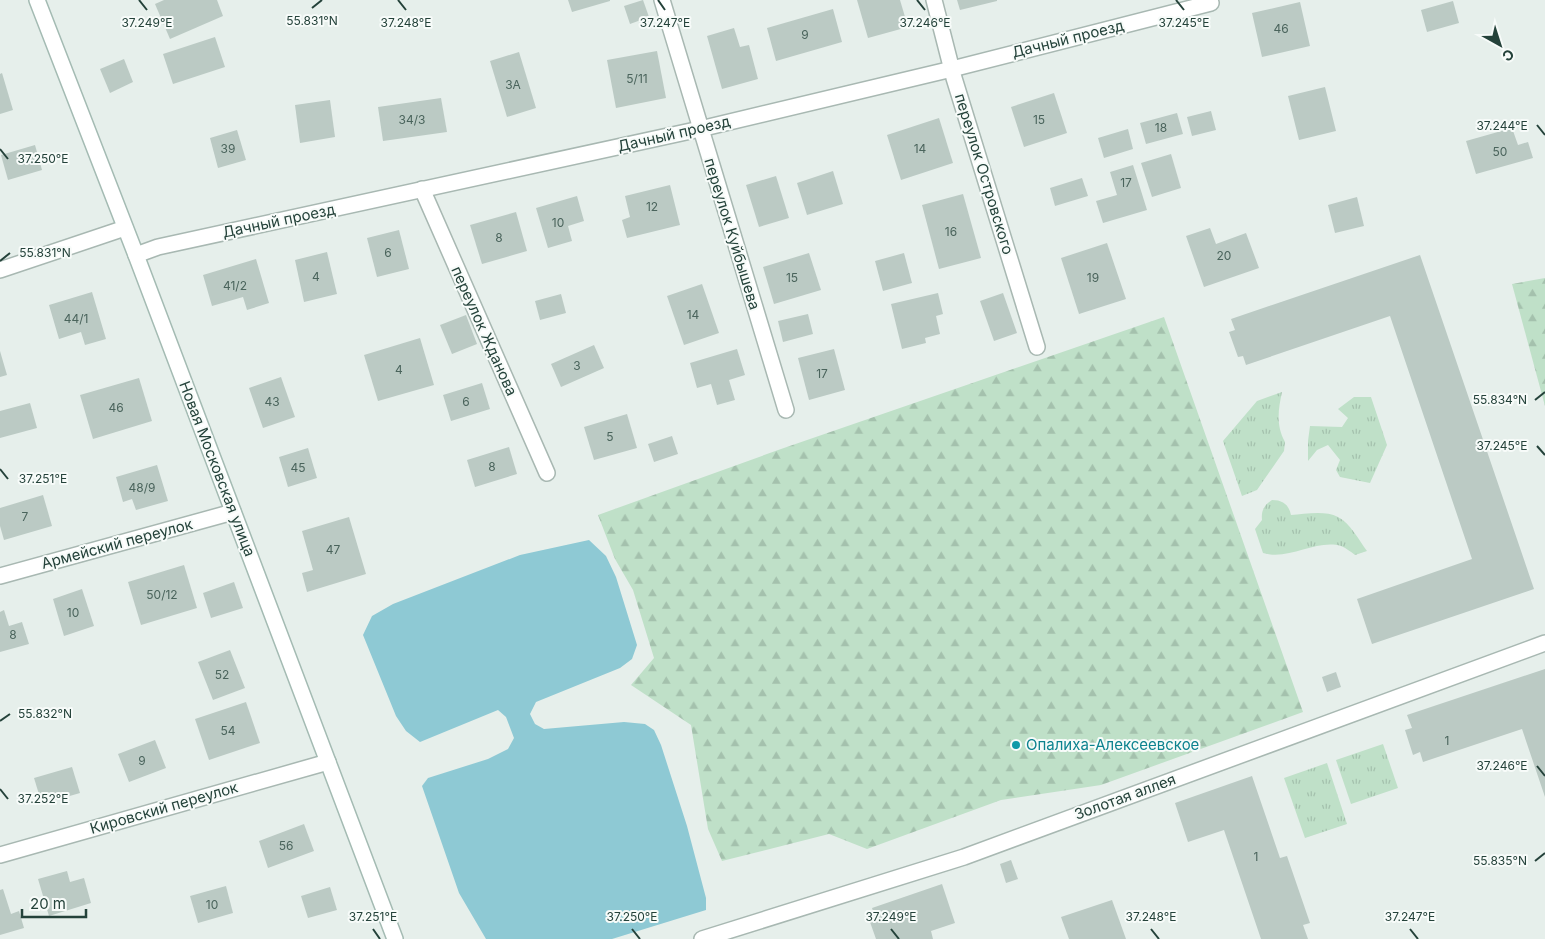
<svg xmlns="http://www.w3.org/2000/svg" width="1545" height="939" viewBox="0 0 1545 939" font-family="Inter,sans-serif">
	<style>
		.forest { fill: url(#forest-firs) }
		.park { fill: url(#park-tufts) }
		.water { fill: #8ec9d4 }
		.building { fill: #bbcac4 }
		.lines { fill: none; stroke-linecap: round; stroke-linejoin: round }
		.street-casing { stroke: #a8b8b2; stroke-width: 18 }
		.secondary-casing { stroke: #a4bbb3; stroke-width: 18 }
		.street { stroke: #fff; stroke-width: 15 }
		.secondary { stroke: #fff; stroke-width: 15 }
		.ticks { fill: none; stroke: #24423a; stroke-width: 2 }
		.culture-dot { fill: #0f9aa8; stroke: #f7fbf9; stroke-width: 2 }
		.labels { text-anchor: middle; stroke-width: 4; stroke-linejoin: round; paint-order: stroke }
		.number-label { font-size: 12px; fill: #4a645c }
		.street-label { font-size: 15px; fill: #24423a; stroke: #f7fbf9 }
		.culture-label { font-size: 15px; fill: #0d838f; stroke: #f7fbf9; text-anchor: start }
		.ticks-label { font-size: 12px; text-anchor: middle; fill: #24423a; stroke: #f7fbf9; stroke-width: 4; stroke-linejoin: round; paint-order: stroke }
	</style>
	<defs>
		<pattern id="forest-firs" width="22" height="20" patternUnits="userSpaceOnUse" patternTransform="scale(1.25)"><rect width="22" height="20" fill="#bfe0c8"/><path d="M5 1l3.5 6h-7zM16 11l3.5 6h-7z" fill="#a4c1ad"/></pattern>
		<pattern id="park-tufts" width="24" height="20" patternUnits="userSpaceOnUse" patternTransform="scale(1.25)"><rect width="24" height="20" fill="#bfe0c8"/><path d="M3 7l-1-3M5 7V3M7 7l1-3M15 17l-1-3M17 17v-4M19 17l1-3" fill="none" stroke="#a4c1ad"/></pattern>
	</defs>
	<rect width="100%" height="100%" fill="#e6efeb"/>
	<!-- forest -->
	<g class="forest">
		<polygon points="1545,278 1545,406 1512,284"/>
		<polygon points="1164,317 1303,712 1101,785 1001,800 867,849 829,834 722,861 708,829 691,725 631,685 654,658 633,590 615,559 598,515 781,449"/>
	</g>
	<!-- park -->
	<g class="park">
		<path d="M1282 392C1278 410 1276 426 1285 442L1284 451 1257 490 1242 496 1223 441 1257 401Z"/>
		<polygon points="1354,397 1371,397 1387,445 1370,483 1340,477 1336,470 1340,460 1328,445 1317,450 1308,461 1308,441 1310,426 1342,427 1348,418 1338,409"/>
		<path d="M1272 500C1283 500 1289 505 1291 515 1305 514 1325 510 1338 517 1350 523 1359 540 1367 551L1355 555C1351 552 1346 548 1341 546 1316 539 1289 561 1263 553L1255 529 1262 520C1261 511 1264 505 1272 500Z"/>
		<polygon points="1383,744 1398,788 1351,804 1336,760"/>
		<polygon points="1327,763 1347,824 1305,838 1284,778"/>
	</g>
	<!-- water -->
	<polygon class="water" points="589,540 606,556 616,577 637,645 632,659 620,668 536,702 530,714 535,724 544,729 624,722 645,724 654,730 661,745 687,826 706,898 706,910 612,939 486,939 459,893 422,786 428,778 488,759 508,749 514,738 506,717 498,710 420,742 406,731 396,716 363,635 372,616 393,604 520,555"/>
	<!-- building -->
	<g class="building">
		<polygon points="164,0 217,0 223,16 170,39 155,4"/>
		<polygon points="568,0 610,0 610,1 572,12"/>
		<polygon points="643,0 649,17 630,24 624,6"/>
		<polygon points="857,0 900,0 908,27 868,38"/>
		<polygon points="957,0 997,0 997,1 960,10"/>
		<polygon points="1453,1 1459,23 1427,32 1421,10"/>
		<polygon points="1300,2 1310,46 1262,57 1252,13"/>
		<polygon points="833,9 842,42 776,61 767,28"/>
		<polygon points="734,28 740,47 749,45 758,79 722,89 707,36"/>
		<polygon points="215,37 225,67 173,84 163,54"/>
		<polygon points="657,51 666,98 616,108 607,60"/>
		<polygon points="519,52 536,108 507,117 490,61"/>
		<polygon points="124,59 133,82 110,93 100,69"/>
		<polygon points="2,73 13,110 0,114 0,74"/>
		<polygon points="1325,87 1336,131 1299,140 1288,96"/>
		<polygon points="1054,93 1067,133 1024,147 1011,107"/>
		<polygon points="441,98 447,132 383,141 378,107"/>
		<polygon points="330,100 335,137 300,143 295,105"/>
		<polygon points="1211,111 1216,130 1192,136 1187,117"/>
		<polygon points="1177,113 1183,134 1146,144 1140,123"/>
		<polygon points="939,118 953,163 901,180 887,135"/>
		<polygon points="1512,128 1518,145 1528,142 1533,158 1476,174 1466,141"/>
		<polygon points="1128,129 1133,149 1104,158 1098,138"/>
		<polygon points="237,130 246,160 218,168 210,138"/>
		<polygon points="35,145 42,170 8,180 1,155"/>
		<polygon points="1171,154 1181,188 1152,197 1141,163"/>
		<polygon points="1133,165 1147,210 1103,223 1096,201 1117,195 1110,172"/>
		<polygon points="833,171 843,204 807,215 797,183"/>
		<polygon points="776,176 789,218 759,227 746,185"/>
		<polygon points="1082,178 1088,196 1055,206 1050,188"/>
		<polygon points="670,185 680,225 627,238 622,220 630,217 625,196"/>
		<polygon points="963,194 981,258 939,269 922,205"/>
		<polygon points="577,196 584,221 568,226 572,241 548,248 536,208"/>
		<polygon points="1357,197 1364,226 1335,233 1328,205"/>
		<polygon points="516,212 527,251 482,264 470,225"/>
		<polygon points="1210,228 1216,244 1246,233 1259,268 1204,287 1186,236"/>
		<polygon points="399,230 409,269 377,277 367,238"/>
		<polygon points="1107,243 1126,299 1079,314 1061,258"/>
		<polygon points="327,252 337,294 304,302 295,260"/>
		<polygon points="809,253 821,290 774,304 763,267"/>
		<polygon points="904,253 912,283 883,291 875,261"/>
		<polygon points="1420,255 1534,589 1372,644 1357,599 1472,559 1390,316 1246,365 1243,356 1238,357 1229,332 1235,330 1231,319"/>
		<polygon points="256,259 269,303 247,310 243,297 212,306 203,275"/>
		<polygon points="702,284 719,333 684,345 667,296"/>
		<polygon points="92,292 106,339 85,345 81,332 59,339 49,305"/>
		<polygon points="938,293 943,314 936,316 940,334 925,338 926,343 902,349 891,304"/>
		<polygon points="1003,293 1017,333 994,341 980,301"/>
		<polygon points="561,294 566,313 540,320 535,301"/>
		<polygon points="808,314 813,334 783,342 778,321"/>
		<polygon points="466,315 477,344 452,354 440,325"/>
		<polygon points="420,338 434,385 378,401 364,355"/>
		<polygon points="594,345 604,368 561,387 551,364"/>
		<polygon points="737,349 745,375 729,380 735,400 717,405 711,384 697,388 690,363"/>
		<polygon points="834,349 845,390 809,400 798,358"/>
		<polygon points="0,351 7,375 0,377"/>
		<polygon points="281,377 295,417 263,428 249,388"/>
		<polygon points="139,378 152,421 93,439 80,395"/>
		<polygon points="482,383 490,409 451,421 443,395"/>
		<polygon points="30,403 37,428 0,438 0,411"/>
		<polygon points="627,414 637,448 594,460 584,427"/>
		<polygon points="672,436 678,454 654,462 648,444"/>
		<polygon points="509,447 517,474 475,487 467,460"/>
		<polygon points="308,448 317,478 288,487 279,457"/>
		<polygon points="157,465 168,501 136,510 132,499 123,502 116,477"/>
		<polygon points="43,495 52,526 4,540 0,526 0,508"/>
		<polygon points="349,517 366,574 307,592 302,573 313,570 302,531"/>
		<polygon points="184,565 197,608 141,625 128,582"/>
		<polygon points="234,582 243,608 211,618 203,593"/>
		<polygon points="82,589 94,626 64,636 53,599"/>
		<polygon points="4,610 9,626 22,622 29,644 0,652 0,612"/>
		<polygon points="230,650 245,688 213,700 198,662"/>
		<polygon points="1545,669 1545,797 1522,729 1423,762 1420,752 1413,755 1405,730 1412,728 1407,715"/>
		<polygon points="1336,672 1341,687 1327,692 1322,677"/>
		<polygon points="246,702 260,743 209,760 195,719"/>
		<polygon points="155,740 166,768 129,782 118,754"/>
		<polygon points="72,767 80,793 42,804 34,778"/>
		<polygon points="1252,776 1280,858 1287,856 1310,923 1303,925 1308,939 1261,939 1224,830 1188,842 1175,803"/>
		<polygon points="304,824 314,851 268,868 259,841"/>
		<polygon points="1011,860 1018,879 1006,883 1000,864"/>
		<polygon points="67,871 70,882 84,878 91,903 49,916 38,879"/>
		<polygon points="942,884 955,923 931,931 933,939 876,939 870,922 876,920 872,908"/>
		<polygon points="226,886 233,913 198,923 190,896"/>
		<polygon points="330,887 337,910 308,918 301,896"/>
		<polygon points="3,889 11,914 19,911 24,928 0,935 0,890"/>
		<polygon points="1112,900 1126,939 1069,939 1061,917"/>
	</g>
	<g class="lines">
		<defs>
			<g id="street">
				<polyline points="662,0 786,410"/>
				<polyline points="934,0 954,78 1037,347"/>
				<polyline points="422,189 547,473"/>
				<polyline points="136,255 158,247 700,129 952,69 1211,3 1210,0"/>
				<polyline points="0,270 125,228"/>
				<polyline points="0,576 233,512"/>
				<polyline points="0,855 328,762"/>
				<polyline points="702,939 964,857 1545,643"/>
			</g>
			<polyline id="secondary" points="37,0 136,255 395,939"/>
		</defs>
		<!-- street casing -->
		<use href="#street" class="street-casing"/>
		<!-- secondary casing -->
		<use href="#secondary" class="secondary-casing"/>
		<!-- street -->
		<use href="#street" class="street"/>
		<!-- secondary -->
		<use href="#secondary" class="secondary"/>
	</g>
	<!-- ticks -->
	<path class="ticks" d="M139 0 147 10M398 0 406 10M658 0 665 10M917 0 925 10M1176 0 1184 10M312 8 322 0M1537 125 1545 135M0 149 8 159M0 261 10 253M1535 400 1545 392M1537 446 1545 455M0 469 8 479M0 721 10 714M1537 766 1545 776M0 789 8 799M1535 861 1545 853M373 929 380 939M632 929 640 939M891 929 899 939M1151 929 1159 939M1410 929 1418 939"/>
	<!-- markers -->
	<circle class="culture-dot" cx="1016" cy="745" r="5"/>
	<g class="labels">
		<!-- number labels -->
		<g class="number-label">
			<text x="1281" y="33">46</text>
			<text x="805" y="39">9</text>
			<text x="637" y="83">5/11</text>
			<text x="513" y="89">3А</text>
			<text x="412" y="124">34/3</text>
			<text x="1039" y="124">15</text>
			<text x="1161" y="132">18</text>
			<text x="228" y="153">39</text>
			<text x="920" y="153">14</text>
			<text x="1500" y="156">50</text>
			<text x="1126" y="187">17</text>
			<text x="652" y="211">12</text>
			<text x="558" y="227">10</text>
			<text x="951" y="236">16</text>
			<text x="499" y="242">8</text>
			<text x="388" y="257">6</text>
			<text x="1224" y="260">20</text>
			<text x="316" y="281">4</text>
			<text x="792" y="282">15</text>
			<text x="1093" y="282">19</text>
			<text x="235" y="290">41/2</text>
			<text x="693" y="319">14</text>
			<text x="76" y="323">44/1</text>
			<text x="577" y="370">3</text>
			<text x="399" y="374">4</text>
			<text x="822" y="378">17</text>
			<text x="272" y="406">43</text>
			<text x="466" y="406">6</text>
			<text x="116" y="412">46</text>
			<text x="610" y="441">5</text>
			<text x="492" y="471">8</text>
			<text x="298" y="472">45</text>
			<text x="142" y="492">48/9</text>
			<text x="25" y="521">7</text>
			<text x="333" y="554">47</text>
			<text x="162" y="599">50/12</text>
			<text x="73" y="617">10</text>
			<text x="13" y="639">8</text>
			<text x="222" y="679">52</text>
			<text x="228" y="735">54</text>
			<text x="1447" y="745">1</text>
			<text x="142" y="765">9</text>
			<text x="286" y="850">56</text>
			<text x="1256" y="861">1</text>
			<text x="212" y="909">10</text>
		</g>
		<!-- street labels -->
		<g class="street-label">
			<text transform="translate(1068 39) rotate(-14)" y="5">Дачный проезд</text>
			<text transform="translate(674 134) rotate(-13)" y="5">Дачный проезд</text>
			<text transform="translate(984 174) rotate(73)" y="5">переулок Островского</text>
			<text transform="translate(279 221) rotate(-12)" y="5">Дачный проезд</text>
			<text transform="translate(732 234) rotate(73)" y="5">переулок Куйбышева</text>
			<text transform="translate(484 331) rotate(66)" y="5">переулок Жданова</text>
			<text transform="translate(217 469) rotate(69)" y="5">Новая Московская улица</text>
			<text transform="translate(117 544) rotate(-15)" y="5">Армейский переулок</text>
			<text transform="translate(1125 797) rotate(-20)" y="5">Золотая аллея</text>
			<text transform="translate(164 808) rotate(-16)" y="5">Кировский переулок</text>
		</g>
		<!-- culture labels -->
		<g class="culture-label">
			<text x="1026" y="750">Опалиха-Алексеевское</text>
		</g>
	</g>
	<g class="ticks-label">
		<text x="312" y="25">55.831°N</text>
		<text x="147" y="27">37.249°E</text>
		<text x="925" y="27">37.246°E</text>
		<text x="406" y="27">37.248°E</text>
		<text x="665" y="27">37.247°E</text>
		<text x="1184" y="27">37.245°E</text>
		<text x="1502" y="130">37.244°E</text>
		<text x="43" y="163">37.250°E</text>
		<text x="45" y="257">55.831°N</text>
		<text x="1500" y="404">55.834°N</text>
		<text x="1502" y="450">37.245°E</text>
		<text x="43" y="483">37.251°E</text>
		<text x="45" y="718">55.832°N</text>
		<text x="1502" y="770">37.246°E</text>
		<text x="43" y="803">37.252°E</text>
		<text x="1500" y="865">55.835°N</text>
		<text x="373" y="921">37.251°E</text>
		<text x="632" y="921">37.250°E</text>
		<text x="891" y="921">37.249°E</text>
		<text x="1151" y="921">37.248°E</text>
		<text x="1410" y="921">37.247°E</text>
	</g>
	<!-- north arrow -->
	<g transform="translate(1500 45) rotate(141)" stroke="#f7fbf9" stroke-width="4" paint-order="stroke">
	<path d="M0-4L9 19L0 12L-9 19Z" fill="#24423a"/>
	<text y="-8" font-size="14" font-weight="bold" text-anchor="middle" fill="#24423a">С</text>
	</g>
	<!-- scale -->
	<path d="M22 909v8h64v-8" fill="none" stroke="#24423a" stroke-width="2.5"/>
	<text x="30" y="909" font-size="15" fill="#24423a" stroke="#f7fbf9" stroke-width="4" paint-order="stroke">20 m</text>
</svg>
